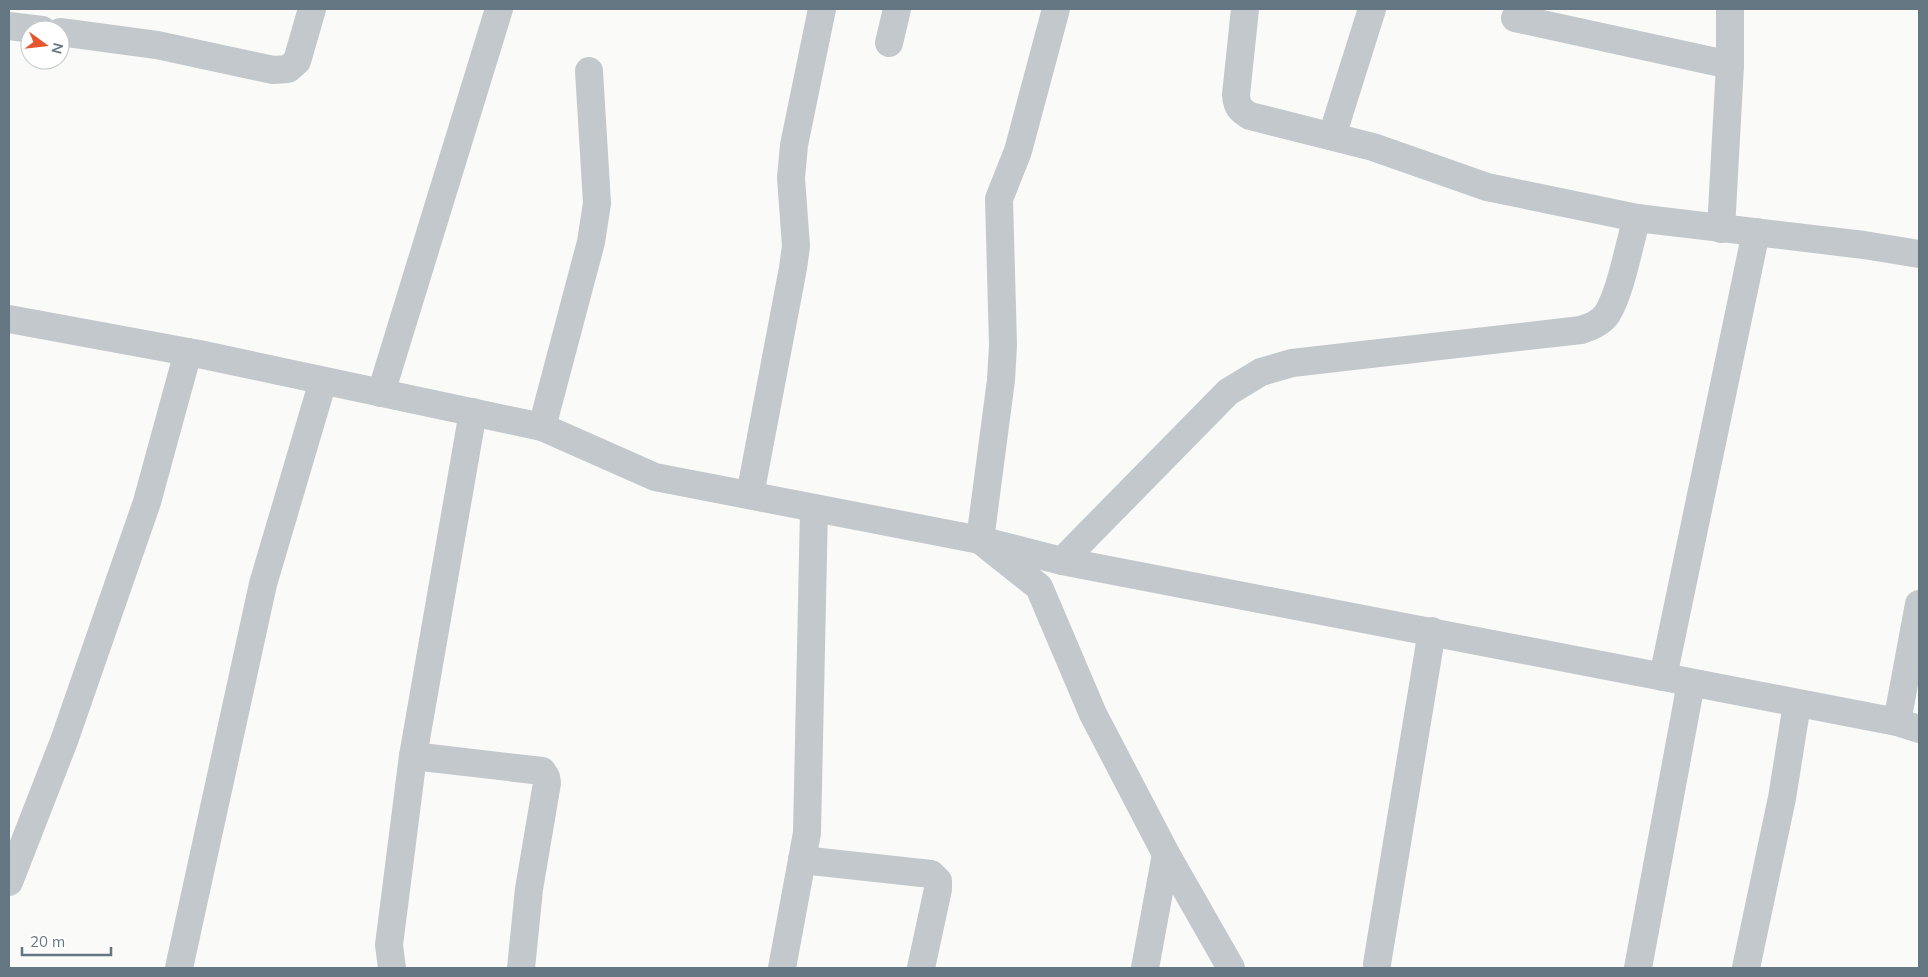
<svg xmlns="http://www.w3.org/2000/svg" width="1928" height="977" viewBox="0 0 1928 977" font-family="Mulish,sans-serif">
	<style>
		.lines { fill: none; stroke-linecap: round; stroke-linejoin: round }
		.minor { stroke: #c3c8cc; stroke-width: 28 }
	</style>
	<rect width="100%" height="100%" fill="#fafaf8"/>
	<g class="lines">
		<!-- minor -->
		<g class="minor">
			<polyline points="1056,9 1018,151 999,199 1003,345 1001,380 980,540 1039,587 1093,714 1166,854 1231,968"/>
			<path d="M1245 9 1236 95C1237 107 1240 110 1250 116L1373 147 1487 187 1637 218"/>
			<polyline points="1515,18 1730,65"/>
			<polyline points="9,26 42,30"/>
			<polyline points="60,32 157,45 273,70 288,69 297,61 312,9"/>
			<polyline points="889,43 897,9"/>
			<polyline points="1332,136 1372,9"/>
			<polyline points="1721,229 1730,65 1730,9"/>
			<polyline points="9,319 199,354 542,427 655,477 980,540 1062,561 1897,722 1919,729"/>
			<polyline points="381,393 499,9"/>
			<polyline points="473,412 413,756 542,771 546,777 547,783 529,889 521,968"/>
			<polyline points="542,427 591,242 597,203 589,71"/>
			<polyline points="750,495 793,268 796,246 791,178 794,145 822,9"/>
			<path d="M1062 561 1228 392 1261 372 1292 363 1581 330C1591 327 1601 323 1607 314 1621 292 1629 244 1637 218L1864 245 1919 254"/>
			<polyline points="1663,677 1756,232"/>
			<polyline points="1897,722 1919,604"/>
			<polyline points="802,860 931,874 938,881 938,889 921,968"/>
			<polyline points="9,882 64,741 147,502 188,352"/>
			<polyline points="1377,964 1432,631"/>
			<polyline points="179,968 263,584 323,381"/>
			<polyline points="392,968 389,945 413,756"/>
			<polyline points="782,968 807,833 814,509"/>
			<polyline points="1145,968 1166,854"/>
			<polyline points="1638,968 1691,683"/>
			<polyline points="1746,968 1782,798 1797,704"/>
		</g>
	</g>
	<!-- border -->
	<rect width="1928" height="977" fill="none" stroke="#657683" stroke-width="20"/>
	<!-- north arrow -->
	<g transform="translate(45 45) rotate(105)"><circle r="24" fill="#ffffff" stroke="#c1c8cd"/>
	<path d="M0-4L9 19L0 12L-9 19Z" fill="#e4572e"/>
	<text y="-8" font-size="14" font-weight="bold" text-anchor="middle" fill="#657683">N</text>
	</g>
	<!-- scale -->
	<path d="M22 947v8h89v-8" fill="none" stroke="#657683" stroke-width="2.5"/>
	<text x="30" y="947" font-size="15" fill="#657683" stroke="#ffffff" stroke-width="4" paint-order="stroke">20 m</text>
</svg>
